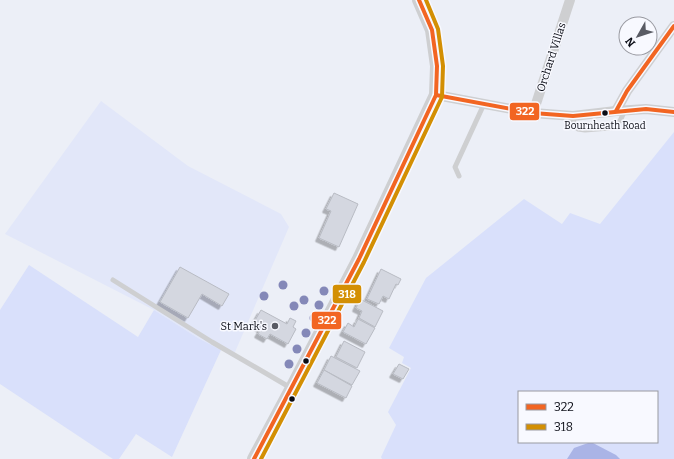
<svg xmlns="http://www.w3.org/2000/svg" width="674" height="459" viewBox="0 0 674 459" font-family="Bitter,serif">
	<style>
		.built { fill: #e2e7f9 }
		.green { fill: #d9e0fb; fill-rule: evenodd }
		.water { fill: #aab4e6 }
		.building { fill: #d4d7e0; stroke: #b8bbc3; filter: url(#shadow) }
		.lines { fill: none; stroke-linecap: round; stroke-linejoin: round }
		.lane { stroke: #cecfd1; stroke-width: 5 }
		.street { stroke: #cecfd1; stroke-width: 10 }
		.secondary { stroke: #cecfd1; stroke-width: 14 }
		.bus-1-casing { stroke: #f8f9ff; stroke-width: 7 }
		.bus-2-casing { stroke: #f8f9ff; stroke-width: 7 }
		.bus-1 { stroke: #f26522; stroke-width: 4 }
		.bus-2 { stroke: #d38f03; stroke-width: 4 }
		.tree { fill: #8488b8 }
		.bus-dot { fill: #0a0c15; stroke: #f8f9ff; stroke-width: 1.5 }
		.poi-dot { fill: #595b64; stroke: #f8f9ff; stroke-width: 1.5 }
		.labels { text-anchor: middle; stroke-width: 3; stroke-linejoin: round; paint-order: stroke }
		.bus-label { font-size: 10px; fill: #0a0c15; stroke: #f8f9ff }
		.street-label { font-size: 11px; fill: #0a0c15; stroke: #f8f9ff }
		.poi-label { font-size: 11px; fill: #0a0c15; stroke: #f8f9ff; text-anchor: end }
		.line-badge { stroke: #f8f9ff; stroke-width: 1.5 }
		.badge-label { font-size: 11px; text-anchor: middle; font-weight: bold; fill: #fff }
	</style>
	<defs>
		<filter id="shadow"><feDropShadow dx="-3.5" dy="3.5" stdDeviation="0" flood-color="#0004"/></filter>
	</defs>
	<rect width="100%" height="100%" fill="#eceff7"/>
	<!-- built -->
	<polygon class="built" points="101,101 188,166 281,214 289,227 235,352 221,350 198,338 154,310 5,234"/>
	<!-- green -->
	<g class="green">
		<path d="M674 132V459H382L381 457 396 425 388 412 411 368 402 363 404 357 389 348 426 278 524 199 562 224 570 213 600 224ZM519 392H657V442H519Z"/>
		<polygon points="29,265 138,337 154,310 198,338 221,350 172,457 136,434 119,459 113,459 0,384 0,310"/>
	</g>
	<!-- water -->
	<polygon class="water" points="591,442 616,455 620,459 567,459 574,448"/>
	<!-- building -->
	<g class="building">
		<polygon points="334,193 358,204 339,247 319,238 331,211 326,209"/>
		<polygon points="180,267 229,294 222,306 202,294 188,318 160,302"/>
		<polygon points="381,269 401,279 398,285 396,284 389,299 383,296 379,304 367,299"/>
		<polygon points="360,299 383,311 375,327 359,318 362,311 356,308"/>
		<polygon points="261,310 287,324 290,318 296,321 293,327 296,329 288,344 270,334 267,339 258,334 261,329 253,324"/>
		<polygon points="358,319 375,328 366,344 343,332 348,323 354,327"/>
		<polygon points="344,341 365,352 357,368 336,357"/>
		<polygon points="331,356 360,371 352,385 324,370"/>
		<polygon points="399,364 409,369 403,379 393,374"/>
		<polygon points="324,370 352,386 346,398 317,383"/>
	</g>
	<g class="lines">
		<!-- lane -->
		<g class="lane">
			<polyline points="573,116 574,125 578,129 585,130 609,128 620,121 625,110"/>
			<polyline points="459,176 455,167 484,104"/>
			<polyline points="113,280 212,342 291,388"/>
		</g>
		<!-- street -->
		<g class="street">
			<polyline points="436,95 533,113 573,116 616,111 646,109 674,112"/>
			<polyline points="616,111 627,91 674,26"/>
			<polyline points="533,113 570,0"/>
		</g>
		<!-- secondary -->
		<polyline class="secondary" points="254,459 292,388 359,259 436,95 437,66 432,30 419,0"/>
		<defs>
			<g id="bus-1">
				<polyline points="436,95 533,113 573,116 646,109 674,112"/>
				<polyline points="616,111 627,91 674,26"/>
				<polyline points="254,459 359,259 436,95 437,66 432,30 419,0"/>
			</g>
			<polyline id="bus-2" points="261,459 364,262 442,97 443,66 438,29 426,0"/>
		</defs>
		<!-- bus-1 casing -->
		<use href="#bus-1" class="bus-1-casing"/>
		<!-- bus-2 casing -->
		<use href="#bus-2" class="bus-2-casing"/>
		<!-- bus-1 -->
		<use href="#bus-1" class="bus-1"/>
		<!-- bus-2 -->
		<use href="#bus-2" class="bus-2"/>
	</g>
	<!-- trees -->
	<g class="tree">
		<circle cx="283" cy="285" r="4.5"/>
		<circle cx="324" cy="291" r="4.5"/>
		<circle cx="264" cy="296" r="4.5"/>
		<circle cx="304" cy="300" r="4.5"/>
		<circle cx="319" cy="305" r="4.5"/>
		<circle cx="294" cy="306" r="4.5"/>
		<circle cx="314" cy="318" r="4.5"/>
		<circle cx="306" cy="333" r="4.5"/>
		<circle cx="297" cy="349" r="4.5"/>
		<circle cx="289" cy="364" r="4.5"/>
	</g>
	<!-- markers -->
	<g class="bus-dot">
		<circle cx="605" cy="113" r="3.5"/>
		<circle cx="306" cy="361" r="3.5"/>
		<circle cx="292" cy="399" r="3.5"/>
	</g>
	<circle class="poi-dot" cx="275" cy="326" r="4"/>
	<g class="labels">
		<!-- bus labels -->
		<g class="bus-label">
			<text x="605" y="129">Bournheath Road</text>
		</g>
		<!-- street labels -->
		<g class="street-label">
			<text transform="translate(551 57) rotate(-72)" y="4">Orchard Villas</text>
		</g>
		<!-- poi labels -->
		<g class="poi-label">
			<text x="267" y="330">St Mark's</text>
		</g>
	</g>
	<g class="line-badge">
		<rect x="509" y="102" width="31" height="19" rx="4" fill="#f26522"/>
		<rect x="332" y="284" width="30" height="20" rx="4" fill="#d38f03"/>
		<rect x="311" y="311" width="31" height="19" rx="4" fill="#f26522"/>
	</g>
	<g class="badge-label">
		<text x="525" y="115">322</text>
		<text x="347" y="298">318</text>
		<text x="327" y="324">322</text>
	</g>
	<!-- legend -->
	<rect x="518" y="391" width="140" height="52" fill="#f8f9ff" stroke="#999aa1"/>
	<rect x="526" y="404" width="20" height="6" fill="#f26522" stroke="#999aa1"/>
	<text x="554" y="411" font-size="12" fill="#0a0c15">322</text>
	<rect x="526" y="424" width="20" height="6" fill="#d38f03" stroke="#999aa1"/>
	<text x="554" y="431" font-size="12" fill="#0a0c15">318</text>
	<!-- north arrow -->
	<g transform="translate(638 36) rotate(231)"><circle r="19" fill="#f8f9ff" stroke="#999aa1"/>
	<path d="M0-3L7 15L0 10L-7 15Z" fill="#595b64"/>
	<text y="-6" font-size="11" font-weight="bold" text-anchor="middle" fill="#0a0c15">N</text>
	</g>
</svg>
